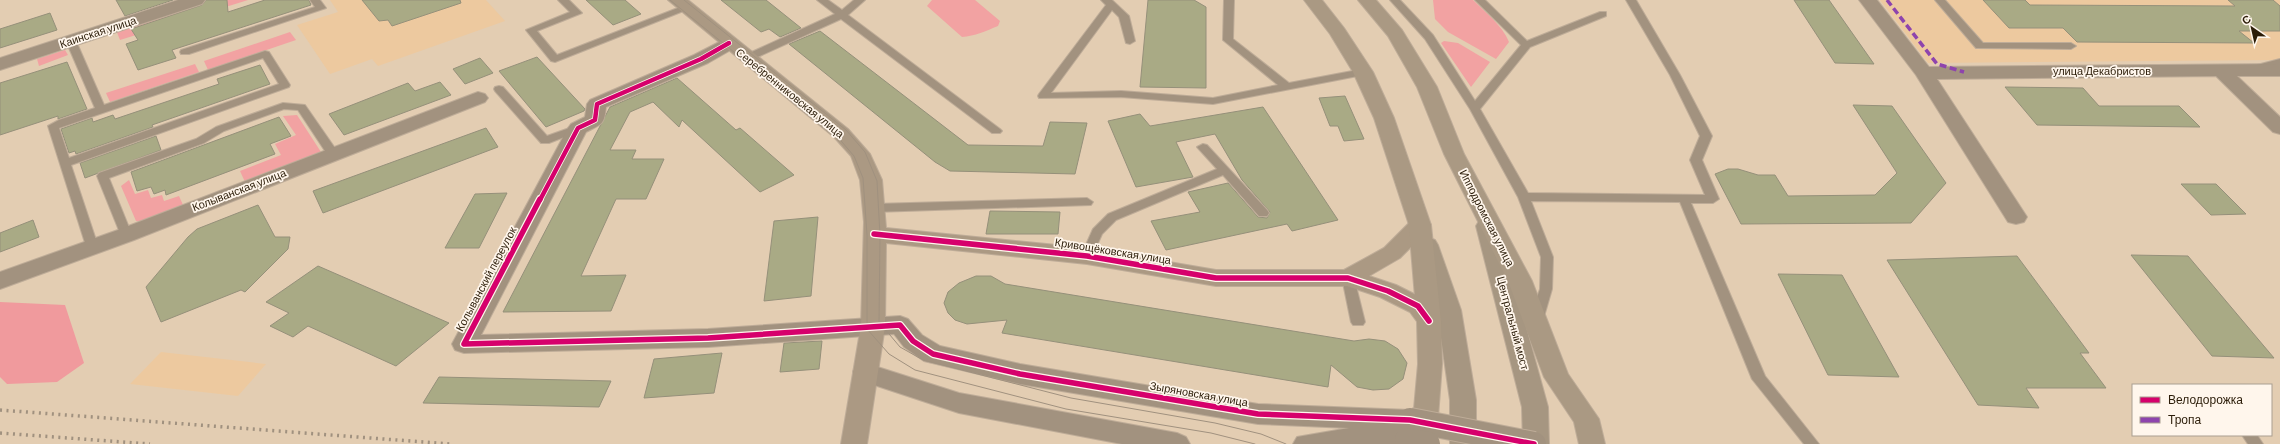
<svg xmlns="http://www.w3.org/2000/svg" width="2280" height="444" viewBox="0 0 2280 444" font-family="Barlow,sans-serif">
	<style>
		.built { fill: #edc99f }
		.green { fill: #f2a2a2 }
		.forest { fill: #f09a9d }
		.building { fill: #a9aa85; stroke: #95907a }
		.lines { fill: none; stroke-linecap: round; stroke-linejoin: round }
		.lane-casing { stroke: #beac98; stroke-width: 2 }
		.street-casing { stroke: #beac98; stroke-width: 2 }
		.secondary-casing { stroke: #beac98; stroke-width: 2 }
		.primary-casing { stroke: #beac98; stroke-width: 2 }
		.highway-casing { stroke: #beac98; stroke-width: 2 }
		.lane { fill: #a2927f; fill-rule: evenodd }
		.street { fill: #a2927f; fill-rule: evenodd }
		.secondary { fill: #ab9983; fill-rule: evenodd }
		.primary { fill: #a69681; fill-rule: evenodd }
		.highway { fill: #aa9983; fill-rule: evenodd }
		.tram { stroke: #a0917f; stroke-width: 1 }
		.rail { stroke: #a0917f; stroke-width: 3.5; stroke-dasharray: 2 4.5; stroke-linecap: butt }
		.street-bridge-casing { stroke: #beac98; stroke-width: 26; stroke-linecap: butt }
		.street-bridge { stroke: #a2927f; stroke-width: 24 }
		.quiet { stroke: #8e44ad; stroke-width: 3.5; stroke-dasharray: 7 3.5; stroke-linecap: butt }
		.cycleway-far1-casing { stroke: #fff6ec; stroke-width: 6 }
		.cycleway-casing { stroke: #fff6ec; stroke-width: 8 }
		.cycleway-far1 { stroke: #d6006c; stroke-width: 4.5 }
		.cycleway { stroke: #d6006c; stroke-width: 5.5 }
		.labels { text-anchor: middle; stroke-width: 3.5; stroke-linejoin: round; paint-order: stroke }
		.street-label { font-size: 11px; fill: #2b1c08; stroke: #fff6ec }
	</style>
	<rect width="100%" height="100%" fill="#e3cdb2"/>
	<!-- built -->
	<g class="built">
		<polygon points="330,0 486,0 505,21 378,66 372,59 330,74 297,25 338,12"/>
		<polygon points="1880,0 2280,0 2280,60 1928,63"/>
		<polygon points="161,352 266,364 238,396 130,384"/>
	</g>
	<!-- green -->
	<g class="green">
		<polygon points="213,0 248,0 120,40 116,30"/>
		<path d="M932 0H975L1000 21 998 26C986 31 975 36 962 37L927 6Z"/>
		<path d="M1433 0H1473C1486 13 1502 25 1509 42L1496 59 1448 32 1435 19Z"/>
		<polygon points="290,32 296,40 208,70 204,61"/>
		<polygon points="1444,41 1458,43 1490,62 1471,87 1441,43"/>
		<polygon points="65,50 68,55 39,66 37,59"/>
		<polygon points="195,64 199,72 110,102 106,93"/>
		<polygon points="297,115 321,152 245,182 240,171 281,155 275,144 296,135 283,116"/>
		<polygon points="129,180 135,194 148,190 151,198 162,195 164,201 179,196 184,207 144,222 136,221 121,186"/>
	</g>
	<!-- forest -->
	<polygon class="forest" points="0,302 65,305 84,363 57,382 7,384 0,377"/>
	<!-- building -->
	<g class="building">
		<polygon points="116,0 173,0 125,16"/>
		<polygon points="206,0 227,0 228,12 265,0 309,0 311,5 172,50 176,58 138,70 126,44 138,40 131,29 202,5"/>
		<polygon points="362,0 460,0 461,3 392,26 388,20 379,21"/>
		<polygon points="586,0 625,0 641,14 613,25"/>
		<polygon points="721,0 766,0 801,28 780,37 769,29 761,32"/>
		<polygon points="1148,0 1194,0 1206,7 1206,88 1140,87"/>
		<polygon points="1794,0 1829,0 1874,64 1835,63"/>
		<polygon points="1983,0 2025,0 2030,5 2235,6 2228,0 2273,0 2280,6 2280,31 2239,31 2254,43 2077,42 2063,28 2009,28"/>
		<polygon points="50,13 57,30 0,48 0,29"/>
		<polygon points="820,31 968,145 1043,146 1050,122 1087,123 1075,174 950,171 935,162 789,44"/>
		<polygon points="537,57 585,109 584,111 546,127 499,71"/>
		<polygon points="480,58 493,73 465,84 453,69"/>
		<polygon points="67,62 87,109 58,119 58,116 0,135 0,83"/>
		<polygon points="260,65 270,84 152,125 153,127 76,154 75,151 69,153 61,129 92,118 93,122 113,115 115,119 219,84 217,79"/>
		<polygon points="677,78 736,130 740,128 794,175 760,192 682,120 679,127 653,102 630,112 610,150 636,150 632,159 664,159 646,199 616,199 581,276 626,275 611,311 503,312 610,107"/>
		<polygon points="440,82 451,95 344,135 329,114 408,83 415,91"/>
		<polygon points="2005,87 2083,88 2099,106 2179,106 2200,127 2037,125"/>
		<polygon points="1345,96 1364,139 1344,141 1338,126 1330,126 1319,98"/>
		<polygon points="1853,105 1892,106 1946,183 1911,223 1741,224 1715,174 1728,169 1738,169 1758,175 1775,175 1788,196 1875,195 1897,173"/>
		<polygon points="1263,107 1338,220 1292,231 1287,224 1166,250 1151,221 1200,212 1188,192 1228,183 1258,217 1267,218 1270,212 1242,180 1215,134 1176,142 1193,177 1136,187 1108,121 1140,114 1150,126"/>
		<polygon points="279,117 291,136 270,144 275,154 166,195 165,190 154,194 151,187 137,191 131,172"/>
		<polygon points="486,128 498,147 323,213 313,191"/>
		<polygon points="156,136 161,150 85,178 80,163"/>
		<polygon points="2181,184 2216,184 2246,214 2211,215"/>
		<polygon points="507,193 479,248 445,248 475,194"/>
		<polygon points="258,205 275,237 290,237 288,249 245,292 241,290 161,322 146,287 188,237 197,229"/>
		<polygon points="990,211 1060,212 1058,234 986,234"/>
		<polygon points="818,217 811,296 764,301 774,221"/>
		<polygon points="33,220 39,237 0,252 0,233"/>
		<polygon points="2131,255 2188,256 2274,358 2212,356"/>
		<polygon points="2017,256 2089,353 2080,353 2106,388 2026,388 2039,408 1978,405 1887,260"/>
		<polygon points="318,266 449,323 396,366 308,326 293,337 270,326 289,313 266,302"/>
		<polygon points="1778,274 1842,275 1899,377 1828,375"/>
		<polygon points="976,276 991,276 1005,284 1354,341 1369,339 1385,341 1398,349 1407,363 1403,379 1389,389 1373,390 1357,387 1331,365 1328,387 1002,333 1007,320 967,324 955,320 948,313 944,303 948,292 959,283"/>
		<polygon points="822,341 819,369 780,372 784,343"/>
		<polygon points="722,353 714,393 644,398 654,359"/>
		<polygon points="439,377 611,381 599,407 423,403"/>
	</g>
	<g class="lines">
		<defs>
			<g id="lane">
				<polygon points="310,0 320,0 326,8 189,54 181,54 180,52 181,50 315,7"/>
				<polygon points="558,0 569,0 582,13 537,31 557,55 683,6 689,6 691,8 555,62 551,61 526,30 570,12"/>
				<polygon points="817,0 828,0 842,10 854,0 865,0 848,15 1000,129 1002,131 1000,133 992,133 841,19 751,60 743,60 743,56 835,14"/>
				<polygon points="1101,0 1112,0 1129,16 1135,41 1130,44 1126,43 1119,17 1112,10 1051,93 1121,91 1213,98 1278,85 1223,40 1224,0 1234,0 1233,39 1289,83 1363,69 1368,72 1363,75 1213,104 1121,97 1039,98 1038,96 1039,94 1106,5"/>
				<polygon points="1390,0 1400,0 1433,35 1475,101 1521,45 1475,0 1485,0 1527,41 1600,12 1606,12 1606,16 1530,47 1480,109 1528,193 1705,195 1690,160 1700,136 1670,75 1626,0 1636,0 1680,75 1712,136 1702,160 1719,199 1713,203 1691,203 1765,376 1819,444 1804,444 1752,379 1680,202 1531,201 1553,257 1552,289 1543,320 1541,323 1531,323 1529,320 1540,289 1541,257 1518,197 1470,109 1425,39"/>
				<polygon points="1935,0 1945,0 1983,43 2071,43 2076,46 2071,49 1976,48"/>
				<path d="M71 38 76 41 104 105 265 51 269 52 290 85 289 87 71 165 98 246 92 250 86 246 48 126 59 120 95 108 66 41ZM263 58 279 84 69 158 59 128Z"/>
				<polygon points="2280,59 2280,65 2257,71 2252,68 2253,66"/>
				<polygon points="499,86 503,87 547,136 578,125 583,128 582,130 549,143 541,143 495,91 494,89 495,87"/>
				<polygon points="283,103 305,105 339,154 337,157 329,157 298,110 284,109 224,131 204,143 109,178 132,235 126,239 122,238 97,176 99,173 196,139 216,127"/>
				<polygon points="1203,144 1207,145 1267,210 1269,213 1267,216 1259,216 1223,175 1116,220 1102,234 1091,259 1083,259 1081,256 1093,229 1108,214 1217,169 1197,147"/>
				<polygon points="1087,198 1093,202 1091,205 874,212 868,208 874,204"/>
				<polygon points="1348,274 1352,275 1354,278 1365,322 1363,325 1353,325 1351,322 1342,278 1344,275"/>
				<polygon points="2242,435 2257,435 2263,444 2248,444"/>
			</g>
			<g id="street">
				<polygon points="178,0 205,0 202,4 0,70 0,58"/>
				<polygon points="1859,0 1877,0 1929,67 2280,64 2280,76 2237,76 2280,117 2280,134 2273,132 2216,76 1937,79 2027,217 2024,222 2016,224 2008,222 1916,75"/>
				<path d="M729 37 736 39 738 43 736 47 708 63 606 107C604 125 602 124 586 132L481 335 708 329 900 316 908 319 922 335 940 346 1020 364 1258 404 1410 410 1419 413 1423 420 1419 427 1409 430 1416 433 1420 440 1418 444H1293L1297 437 1349 428 1258 424 1020 384 924 361 904 347 894 334 708 347 464 353 455 350 452 344 568 128 571 124 585 117 587 104 590 100 694 55Z"/>
				<polygon points="478,92 485,94 488,98 485,102 134,240 0,289 0,272 118,230"/>
				<polygon points="865,363 959,393 1177,433 1186,437 1190,444 1122,444 959,413 856,379 853,372 856,365"/>
			</g>
			<polygon id="secondary" points="668,0 688,0 848,129 870,154 882,180 886,228 1087,248 1216,270 1344,270 1384,248 1412,220 1420,218 1428,220 1431,225 1428,230 1400,258 1369,276 1396,285 1426,300 1441,321 1437,327 1429,330 1421,327 1410,312 1380,297 1347,286 1216,286 1087,264 886,243 885,326 867,444 841,444 861,326 864,222 860,180 851,156 834,137"/>
			<g id="primary">
				<polygon points="1487,219 1495,221 1498,226 1548,407 1549,444 1523,444 1522,407 1476,226 1479,221"/>
				<polygon points="1427,237 1435,240 1438,245 1461,310 1476,400 1476,444 1450,444 1450,400 1437,310 1416,245 1419,240"/>
			</g>
			<g id="highway">
				<polygon points="1304,0 1322,0 1344,28 1373,72 1394,118 1431,225 1441,321 1442,364 1436,444 1412,444 1411,442 1418,364 1417,321 1409,225 1374,118 1353,72 1330,34"/>
				<polygon points="1358,0 1376,0 1402,30 1437,87 1464,154 1532,281 1568,374 1599,419 1605,444 1579,444 1574,422 1544,377 1508,281 1444,154 1417,87 1388,36"/>
			</g>
		</defs>
		<!-- lane casing -->
		<use href="#lane" class="lane-casing"/>
		<!-- street casing -->
		<use href="#street" class="street-casing"/>
		<!-- secondary casing -->
		<use href="#secondary" class="secondary-casing"/>
		<!-- primary casing -->
		<use href="#primary" class="primary-casing"/>
		<!-- highway casing -->
		<use href="#highway" class="highway-casing"/>
		<!-- lane -->
		<use href="#lane" class="lane"/>
		<!-- street -->
		<use href="#street" class="street"/>
		<!-- secondary -->
		<use href="#secondary" class="secondary"/>
		<!-- primary -->
		<use href="#primary" class="primary"/>
		<!-- highway -->
		<use href="#highway" class="highway"/>
		<!-- tram -->
		<g class="tram">
			<polyline points="670,0 836,135 854,156 863,178 867,235 867,329 889,354 915,370 1066,409 1211,433 1255,444"/>
			<polyline points="684,0 846,130 865,152 877,181 880,235 879,322 900,347 923,360 1071,398 1215,423 1261,434 1286,444"/>
		</g>
		<!-- rail -->
		<g class="rail">
			<polyline points="0,410 450,444"/>
			<polyline points="0,433 150,444"/>
		</g>
		<defs>
			<g id="street-bridge">
				<polyline points="1410,420 1534,444"/>
				<polyline points="1407,440 1428,444"/>
			</g>
		</defs>
		<!-- street-bridge casing -->
		<use href="#street-bridge" class="street-bridge-casing"/>
		<!-- street-bridge -->
		<use href="#street-bridge" class="street-bridge"/>
		<!-- quiet -->
		<polyline class="quiet" points="1887,0 1937,64 1964,72"/>
		<defs>
			<polyline id="cycleway-far1" points="540,200 578,128 595,120 597,104 701,59 729,43"/>
			<g id="cycleway">
				<polyline points="540,199 464,344 708,338 900,325 913,341 933,354 1020,374 1258,414 1410,420 1534,444"/>
				<polyline points="874,234 1087,256 1216,278 1348,278 1388,291 1418,306 1429,321"/>
			</g>
		</defs>
		<!-- cycleway-far1 casing -->
		<use href="#cycleway-far1" class="cycleway-far1-casing"/>
		<!-- cycleway casing -->
		<use href="#cycleway" class="cycleway-casing"/>
		<!-- cycleway-far1 -->
		<use href="#cycleway-far1" class="cycleway-far1"/>
		<!-- cycleway -->
		<use href="#cycleway" class="cycleway"/>
	</g>
	<g class="labels">
		<!-- street labels -->
		<g class="street-label">
			<text transform="translate(98 32) rotate(-18)" y="4">Каинская улица</text>
			<text x="2102" y="75">улица Декабристов</text>
			<text transform="translate(790 93) rotate(39)" y="4">Серебренниковская улица</text>
			<text transform="translate(239 190) rotate(-21)" y="4">Колыванская улица</text>
			<text transform="translate(1487 218) rotate(63)" y="4">Ипподромская улица</text>
			<text transform="translate(1113 251) rotate(9)" y="4">Кривощёковская улица</text>
			<text transform="translate(486 279) rotate(-62)" y="4">Колыванский переулок</text>
			<text transform="translate(1513 323) rotate(75)" y="4">Центральный мост</text>
			<text transform="translate(1199 394) rotate(10)" y="4">Зыряновская улица</text>
		</g>
	</g>
	<!-- legend -->
	<rect x="2132" y="384" width="140" height="52" fill="#fff6ec" stroke="#aa9f91"/>
	<rect x="2140" y="397" width="20" height="6" fill="#d6006c" stroke="#aa9f91"/>
	<text x="2168" y="404" font-size="12" fill="#2b1c08">Велодорожка</text>
	<rect x="2140" y="417" width="20" height="6" fill="#8e44ad" stroke="#aa9f91"/>
	<text x="2168" y="424" font-size="12" fill="#2b1c08">Тропа</text>
	<!-- north arrow -->
	<g transform="translate(2252 28) rotate(326)" stroke="#fff6ec" stroke-width="3" paint-order="stroke">
	<path d="M0-3L7 15L0 10L-7 15Z" fill="#2b1c08"/>
	<text y="-6" font-size="11" font-weight="bold" text-anchor="middle" fill="#2b1c08">С</text>
	</g>
</svg>
